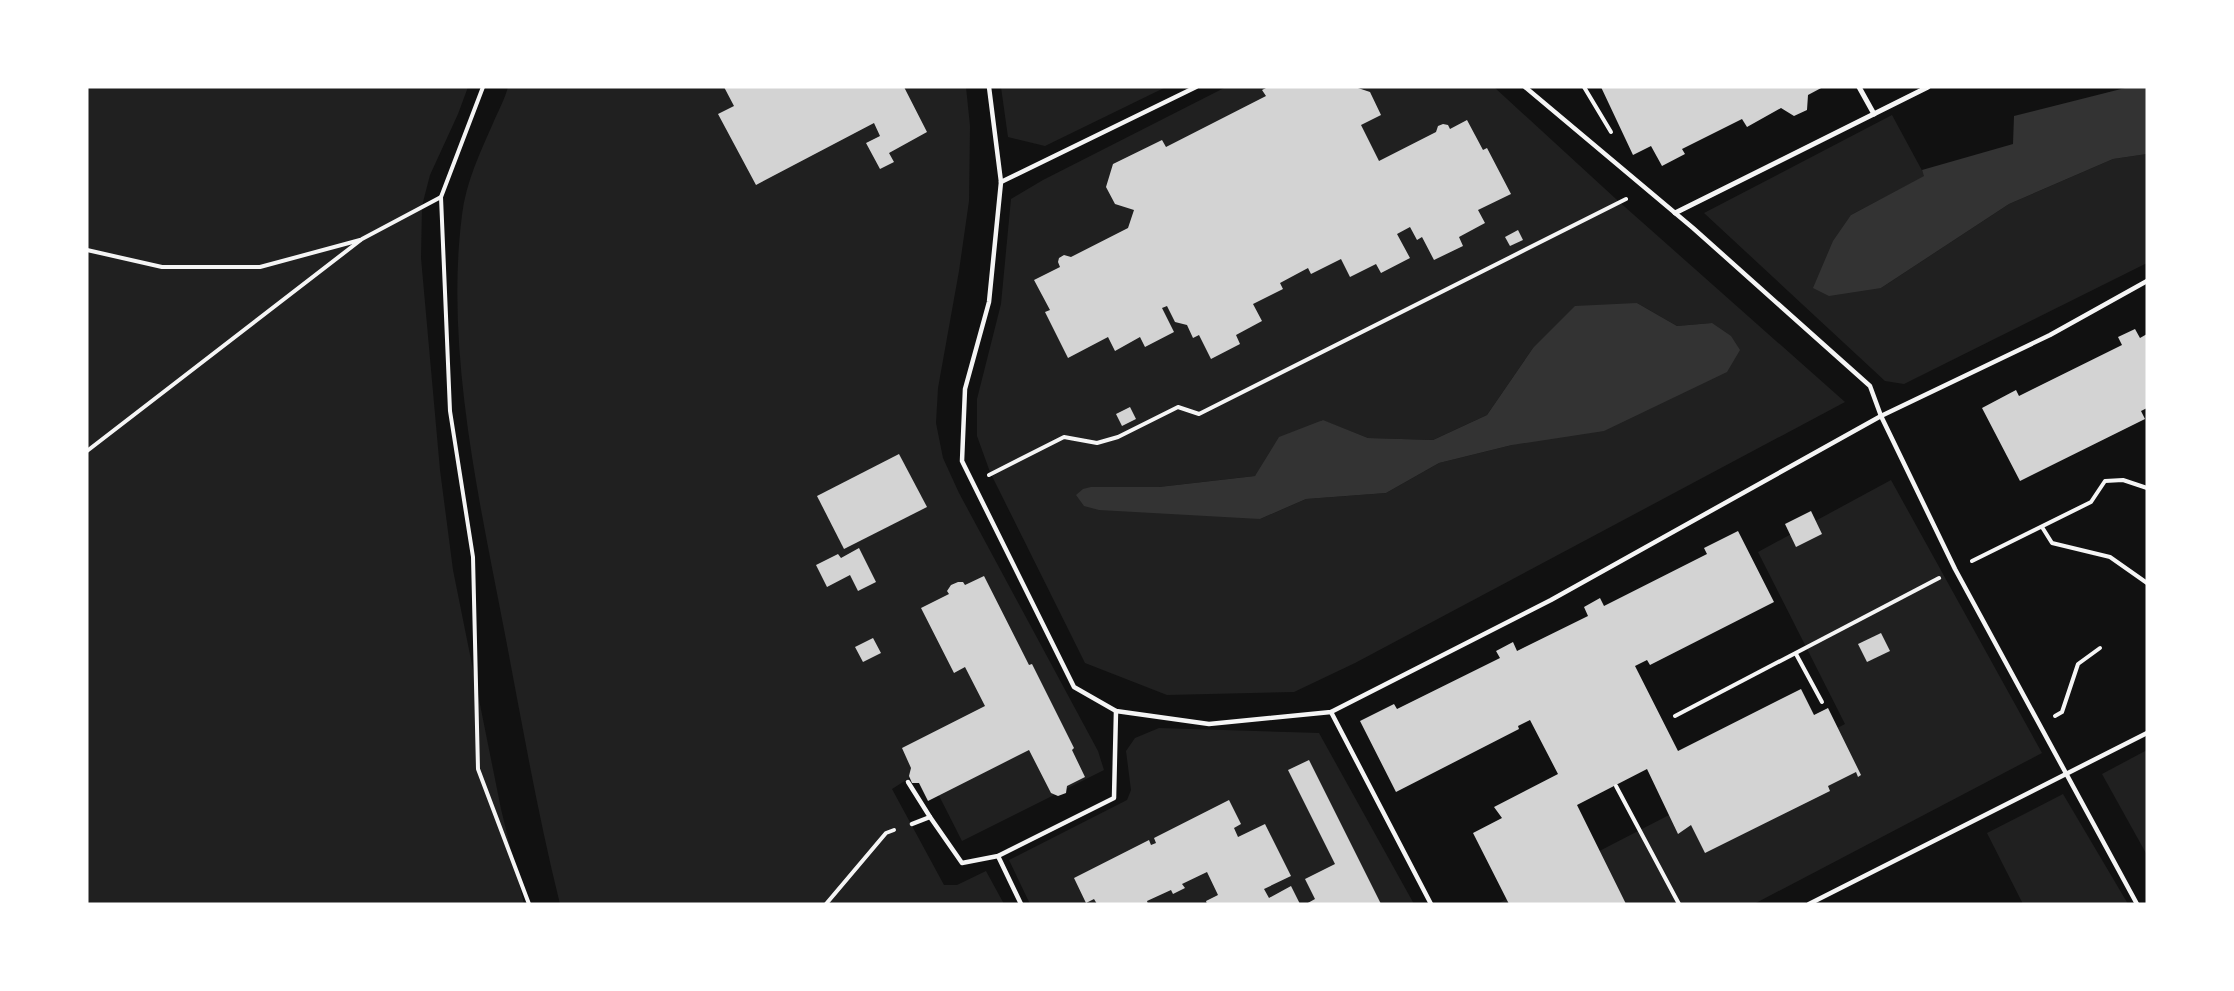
<svg xmlns="http://www.w3.org/2000/svg" width="2234" height="991" viewBox="0 0 2234 991" font-family="'Space Grotesk',sans-serif">
	<style>
		.green { fill: #202020; fill-rule: evenodd }
		.water { fill: #333 }
		.building { fill: #d3d3d3 }
		.lines { fill: none; stroke-linecap: round; stroke-linejoin: round }
		.path { stroke: #f5f5f5; stroke-width: 4 }
		.service { stroke: #f5f5f5; stroke-width: 4.5 }
		.pedestrian { stroke: #f5f5f5; stroke-width: 5 }
	</style>
	<rect width="100%" height="100%" fill="#111"/>
	<!-- green -->
	<g class="green">
		<polygon points="87,87 468,87 458,114 430,175 422,206 421,258 440,470 453,570 501,809 524,904 87,904"/>
		<path d="M508 87H966L970 126 969 201 959 271 938 388 936 423 943 458 959 493 1098 751 1104 770 962 841 925 768 892 789 944 885H957L986 871 1004 904H560C537 812 521 717 503 624 478 494 445 347 462 215 466 181 481 151 494 121 499 110 505 98 508 87Z"/>
		<polygon points="1001,87 1166,87 1045,146 1008,137"/>
		<path d="M1226 87H1494L1616 199 1845 402 1355 663 1294 692 1167 695 1085 663 990 472 977 436V399L1001 304 1011 199 1043 180ZM1637 303 1677 326 1712 323 1512 445 1439 463 1386 493 1306 499 1260 519 1091 487H1159L1255 476 1322 420 1368 438 1433 440 1487 415 1533 348Z"/>
		<polygon points="1892,115 1925,176 1851,215 1881,288 2009,204 2113,159 2147,154 2147,263 1904,384 1885,381 1704,213"/>
		<polygon points="1891,480 2042,753 1754,904 1497,904 1845,724 1758,552"/>
		<polygon points="1159,728 1319,733 1414,904 1030,904 1009,860 1127,800 1131,790 1126,751 1135,738"/>
		<polygon points="2147,750 2147,855 2102,774"/>
		<polygon points="2063,794 2128,904 2023,904 1987,833"/>
	</g>
	<!-- water -->
	<g class="water">
		<polygon points="2129,87 2147,87 2147,154 2113,159 2009,204 1881,288 1829,296 1813,288 1833,241 1851,215 1924,176 1922,170 2013,144 2014,116"/>
		<polygon points="1637,303 1677,326 1712,323 1731,336 1740,350 1727,372 1604,431 1512,445 1439,463 1386,493 1306,499 1260,519 1099,510 1084,506 1076,495 1083,489 1091,487 1159,487 1255,476 1279,437 1323,420 1368,438 1433,440 1487,415 1533,348 1575,306"/>
	</g>
	<!-- building -->
	<g class="building">
		<polygon points="724,87 904,87 927,132 889,153 894,162 880,169 866,143 880,136 874,123 756,185 718,114 734,106"/>
		<polygon points="1268,87 1355,87 1370,92 1381,115 1361,125 1379,161 1436,132 1438,126 1443,124 1448,125 1450,129 1467,120 1483,150 1487,148 1511,194 1478,210 1485,223 1459,237 1463,246 1434,260 1422,237 1417,240 1410,227 1397,234 1410,258 1381,273 1376,264 1350,277 1341,259 1311,274 1308,268 1280,283 1283,289 1253,304 1262,321 1236,335 1240,344 1211,359 1199,335 1193,338 1187,325 1175,322 1167,306 1162,308 1174,332 1145,347 1140,337 1115,351 1108,337 1068,358 1045,312 1050,310 1034,280 1060,267 1058,262 1059,258 1064,255 1071,257 1128,228 1134,210 1115,204 1106,187 1113,164 1162,140 1166,147 1266,96 1262,90"/>
		<polygon points="1601,87 1823,87 1808,95 1807,110 1794,116 1781,108 1747,127 1742,119 1682,149 1685,154 1662,166 1651,146 1633,155"/>
		<polygon points="1518,230 1523,240 1510,246 1505,237"/>
		<polygon points="2135,329 2140,338 2147,334 2147,408 2141,411 2145,419 2020,481 1982,408 2016,390 2019,396 2122,345 2118,337"/>
		<polygon points="1130,407 1136,419 1122,426 1116,414"/>
		<polygon points="899,454 927,507 844,549 817,496"/>
		<polygon points="1811,511 1822,534 1796,547 1785,524"/>
		<polygon points="1738,531 1774,602 1650,665 1647,660 1635,666 1678,751 1801,689 1814,715 1828,708 1861,775 1858,777 1856,772 1828,786 1830,791 1705,853 1691,825 1678,834 1647,769 1577,805 1626,904 1509,904 1473,833 1502,818 1494,807 1558,774 1530,720 1518,726 1519,729 1396,792 1360,721 1394,704 1397,709 1500,658 1496,651 1513,642 1517,651 1588,616 1584,607 1600,598 1604,606 1707,554 1704,548"/>
		<polygon points="859,548 876,582 858,591 850,575 827,587 816,565 838,554 841,558"/>
		<polygon points="984,576 1029,665 1032,664 1074,748 1072,750 1085,777 1067,786 1066,793 1058,796 1051,793 1029,750 928,801 919,783 912,783 909,776 911,768 902,748 985,706 965,667 954,673 921,608 949,594 947,591 951,585 958,582 963,582 965,585"/>
		<polygon points="1881,633 1890,651 1867,662 1858,644"/>
		<polygon points="873,638 881,653 863,662 855,647"/>
		<polygon points="1309,760 1381,904 1306,904 1315,899 1305,879 1335,864 1288,770"/>
		<polygon points="1229,800 1241,824 1234,828 1238,837 1265,824 1291,876 1264,889 1269,898 1291,886 1300,904 1207,904 1206,901 1218,895 1207,872 1182,884 1185,888 1173,894 1171,890 1147,901 1148,904 1097,904 1094,899 1086,903 1074,878 1149,840 1151,845 1156,843 1154,838"/>
	</g>
	<g class="lines">
		<!-- path -->
		<g class="path">
			<polyline points="483,87 441,197 450,411 473,557 478,769 529,904"/>
			<polyline points="1584,87 1611,132"/>
			<polyline points="87,250 162,267 260,267 360,240"/>
			<polyline points="87,451 362,239 441,197"/>
			<polyline points="989,475 1064,437 1097,443 1118,437 1178,407 1199,414 1626,199"/>
			<polyline points="2042,527 2052,543 2110,557 2147,583"/>
			<polyline points="1972,561 2091,502 2105,481 2123,480 2147,488"/>
			<polyline points="1796,654 1822,702"/>
			<polyline points="1675,716 1939,578"/>
			<polyline points="2055,716 2062,712 2078,664 2100,648"/>
			<polyline points="1616,786 1679,904"/>
			<polyline points="826,904 886,833 894,830"/>
		</g>
		<!-- service -->
		<g class="service">
			<polyline points="989,87 1001,182 989,302 965,389 962,461 1074,687 1116,711 1209,724 1331,712 1551,600 1881,416 2050,335 2147,281"/>
			<polyline points="1525,87 1693,228 1870,386 1881,416 1955,569 2137,904"/>
			<polyline points="1001,182 1196,87"/>
			<polyline points="1331,712 1431,904"/>
			<polyline points="908,782 930,817"/>
			<polyline points="912,824 930,817 962,863 998,856 1114,798 1116,711"/>
			<polyline points="998,856 1021,904"/>
			<polyline points="1809,904 2147,733"/>
		</g>
		<!-- pedestrian -->
		<g class="pedestrian">
			<polyline points="1859,87 1874,114"/>
			<polyline points="1675,213 1928,87"/>
		</g>
	</g>
	<!-- border -->
	<rect width="2234" height="991" fill="none" stroke="#ffffff" stroke-width="177"/>
</svg>
